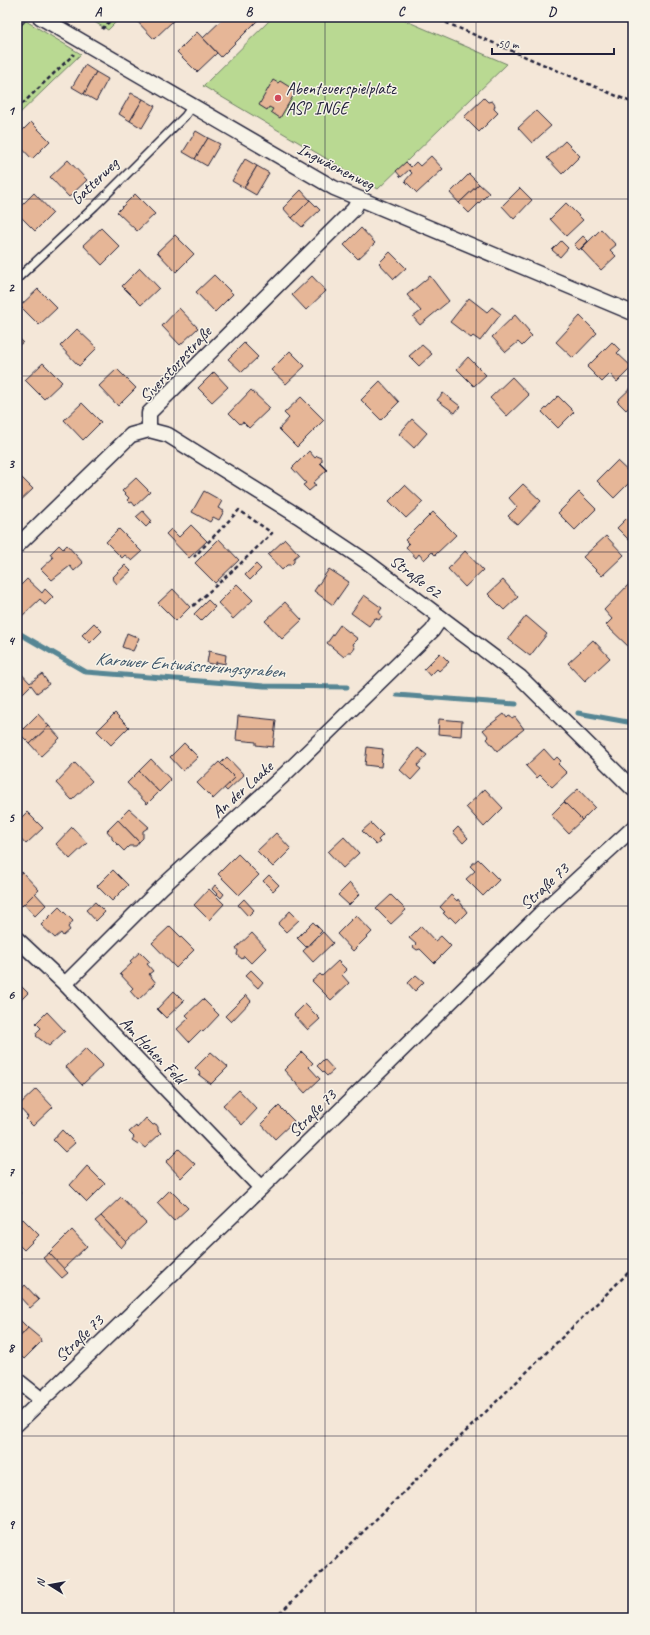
<svg xmlns="http://www.w3.org/2000/svg" width="650" height="1635" viewBox="0 0 650 1635" font-family="Caveat,sans-serif">
	<style>
		.green { fill: #b9d992; stroke: #6e7e66 }
		.lines { fill: none; stroke-linecap: round; stroke-linejoin: round }
		.stream { stroke: #568694; stroke-width: 5 }
		.building { fill: #e6b697; stroke: #22223b }
		.lane-casing { stroke: #22223b; stroke-width: 10 }
		.street-casing { stroke: #22223b; stroke-width: 17 }
		.path { stroke: #22223b; stroke-width: 2.5; stroke-dasharray: 4 3; stroke-linecap: butt }
		.lane { stroke: #f7f3e8; stroke-width: 7 }
		.street { stroke: #f7f3e8; stroke-width: 14 }
		.grid { fill: none; stroke: #22223b; stroke-width: 1; stroke-opacity: 0.55 }
		.poi-dot { fill: #d1495b; stroke: #f7f3e8; stroke-width: 1.5 }
		.labels { text-anchor: middle; stroke-width: 3; stroke-linejoin: round; paint-order: stroke }
		.poi-label { font-size: 17px; fill: #22223b; stroke: #f7f3e8; text-anchor: start }
		.street-label { font-size: 17px; fill: #22223b; stroke: #f7f3e8 }
		.water-label { font-size: 18px; font-style: italic; fill: #3c5468; stroke: #f7f3e8 }
		.neatline { fill: none; stroke: #22223b; stroke-width: 1.5 }
		.grid-label { font-size: 13px; text-anchor: middle; font-weight: bold; fill: #22223b }
	</style>
	<rect width="100%" height="100%" fill="#f4e7d8"/>
	<filter id="ink" filterUnits="userSpaceOnUse"><feTurbulence type="fractalNoise" baseFrequency=".025" numOctaves="2"/><feDisplacementMap in="SourceGraphic" scale="8" xChannelSelector="R" yChannelSelector="G"/><feConvolveMatrix kernelMatrix="1 2 1 2 8 2 1 2 1" color-interpolation-filters="sRGB"/></filter>
	<g filter="url(#ink)">
		<!-- green -->
		<g class="green">
			<polygon points="86,17 121,17 108,30"/>
			<polygon points="273,17 397,17 507,64 378,189 203,86"/>
			<polygon points="26,21 81,54 17,116 17,30"/>
		</g>
		<g class="lines">
			<!-- stream -->
			<g class="stream">
				<polyline points="17,632 86,672 264,686 347,687"/>
				<polyline points="397,695 516,704"/>
				<polyline points="578,713 633,723"/>
			</g>
		</g>
		<!-- building -->
		<g class="building">
			<polygon points="133,17 169,17 173,21 154,39"/>
			<polygon points="225,17 257,17 259,19 221,57 203,38"/>
			<polygon points="197,32 217,53 197,72 177,52"/>
			<polygon points="85,65 96,72 84,94 72,87"/>
			<polygon points="96,72 108,79 96,101 84,94"/>
			<polygon points="273,80 278,83 280,81 296,91 280,118 271,112 273,109 269,107 267,110 259,105"/>
			<polygon points="131,93 143,99 130,121 119,114"/>
			<polygon points="484,98 488,102 492,101 495,105 494,109 498,113 479,132 464,117"/>
			<polygon points="143,99 155,106 142,128 130,121"/>
			<polygon points="536,111 551,126 532,143 518,128"/>
			<polygon points="31,122 50,141 32,159 17,143 17,136"/>
			<polygon points="196,131 208,138 195,159 183,152"/>
			<polygon points="208,138 220,144 207,166 195,159"/>
			<polygon points="565,141 580,156 562,174 547,158"/>
			<polygon points="431,156 443,169 417,193 405,181 412,173 409,170 401,177 396,171 406,162 411,167 416,162 420,166"/>
			<polygon points="245,159 257,166 244,188 232,181"/>
			<polygon points="68,160 87,180 69,197 50,177"/>
			<polygon points="257,166 269,173 256,195 244,188"/>
			<polygon points="469,174 479,184 459,203 450,193"/>
			<polygon points="479,184 489,193 469,213 459,203"/>
			<polygon points="520,188 532,200 514,219 502,206"/>
			<polygon points="301,190 310,200 292,218 283,208"/>
			<polygon points="34,193 53,213 35,231 17,213 17,210"/>
			<polygon points="135,194 155,214 137,231 117,212"/>
			<polygon points="310,200 320,210 302,227 292,218"/>
			<polygon points="566,203 583,220 566,236 550,219"/>
			<polygon points="101,228 120,247 102,265 83,245"/>
			<polygon points="361,228 375,243 358,259 344,245"/>
			<polygon points="601,229 616,245 610,250 616,256 601,270 581,249"/>
			<polygon points="175,235 194,254 176,272 157,252"/>
			<polygon points="583,236 588,241 579,250 574,245"/>
			<polygon points="561,241 568,248 560,257 552,250"/>
			<polygon points="390,252 406,268 394,279 379,263"/>
			<polygon points="140,268 159,288 141,305 122,286"/>
			<polygon points="214,275 233,294 215,312 196,292"/>
			<polygon points="312,276 326,291 306,310 292,295"/>
			<polygon points="430,276 449,301 420,325 413,317 421,311 407,295"/>
			<polygon points="38,289 57,308 39,325 20,306"/>
			<polygon points="469,298 487,312 492,307 501,314 480,341 473,336 471,338 450,322"/>
			<polygon points="179,308 198,328 180,345 162,326"/>
			<polygon points="515,315 529,331 528,332 532,336 522,346 518,342 506,352 492,337"/>
			<polygon points="580,316 597,333 573,358 556,342"/>
			<polygon points="77,329 97,348 79,366 60,346"/>
			<polygon points="17,336 23,342 17,347"/>
			<polygon points="612,342 620,350 617,353 632,367 617,382 610,374 602,382 587,367"/>
			<polygon points="244,343 258,357 242,372 228,359"/>
			<polygon points="422,345 432,354 419,366 409,356"/>
			<polygon points="290,351 305,366 286,384 271,370"/>
			<polygon points="468,357 486,375 474,386 457,369"/>
			<polygon points="43,363 62,382 44,399 25,380"/>
			<polygon points="117,369 136,388 118,406 99,386"/>
			<polygon points="214,372 228,387 212,402 198,388"/>
			<polygon points="512,377 529,395 507,416 490,398"/>
			<polygon points="380,381 399,402 381,420 361,400"/>
			<polygon points="633,386 633,403 626,410 617,401"/>
			<polygon points="251,390 270,408 249,428 243,422 240,424 229,413"/>
			<polygon points="443,393 460,406 455,413 437,400"/>
			<polygon points="558,396 574,412 558,428 542,412"/>
			<polygon points="301,397 324,420 297,447 279,429 289,418 284,413"/>
			<polygon points="82,403 101,422 83,440 64,420"/>
			<polygon points="412,419 427,433 414,448 399,434"/>
			<polygon points="309,451 315,458 317,456 322,458 322,461 320,463 327,470 313,483 316,485 309,491 303,485 306,483 292,468"/>
			<polygon points="617,461 633,476 633,479 614,498 597,481"/>
			<polygon points="17,473 33,489 17,504"/>
			<polygon points="136,478 150,492 135,506 132,502 130,503 127,500 129,498 122,491"/>
			<polygon points="523,484 541,501 518,525 508,516 517,507 509,498"/>
			<polygon points="405,485 423,502 406,518 389,501"/>
			<polygon points="204,491 222,501 218,508 224,511 219,520 213,517 210,522 192,512"/>
			<polygon points="579,492 596,509 575,530 558,513"/>
			<polygon points="143,511 152,521 146,527 136,517"/>
			<polygon points="433,512 456,535 435,555 432,552 424,560 419,554 416,558 406,547 409,544 405,540"/>
			<polygon points="627,518 633,524 633,536 629,540 617,528"/>
			<polygon points="191,525 207,541 189,558 166,534 171,529 179,537"/>
			<polygon points="119,529 142,552 132,561 125,555 122,558 106,542"/>
			<polygon points="606,536 624,555 602,576 583,557"/>
			<polygon points="219,539 239,560 215,583 195,563"/>
			<polygon points="285,539 299,554 294,558 294,562 291,565 287,565 282,570 268,555"/>
			<polygon points="59,545 63,549 67,545 83,563 74,571 70,566 52,580 41,569 53,558 50,554"/>
			<polygon points="465,551 483,570 465,587 448,569"/>
			<polygon points="256,564 261,569 250,580 245,575"/>
			<polygon points="125,565 131,571 117,584 112,578"/>
			<polygon points="329,569 349,582 333,605 314,591"/>
			<polygon points="633,576 633,647 631,649 606,625 612,619 604,610 631,582 629,580"/>
			<polygon points="27,579 42,593 45,589 53,597 45,605 40,599 21,617 17,613 17,589"/>
			<polygon points="503,580 518,597 504,610 488,594"/>
			<polygon points="237,584 253,600 233,619 218,603"/>
			<polygon points="173,589 190,607 176,621 158,603"/>
			<polygon points="364,595 382,608 379,612 382,616 379,620 375,618 369,626 351,613"/>
			<polygon points="208,600 215,607 201,621 194,614"/>
			<polygon points="285,602 302,620 282,639 265,621"/>
			<polygon points="526,616 547,634 530,656 508,639"/>
			<polygon points="94,623 102,631 90,643 82,635"/>
			<polygon points="340,625 358,639 353,644 355,648 352,652 348,652 344,657 327,643"/>
			<polygon points="127,633 139,638 133,651 122,647"/>
			<polygon points="593,640 610,658 585,681 568,663"/>
			<polygon points="209,651 226,655 225,664 216,662 216,665 207,663"/>
			<polygon points="440,653 449,662 439,671 437,669 430,676 424,669"/>
			<polygon points="17,669 30,683 42,674 49,684 37,693 31,685 23,693 20,691 17,694"/>
			<polygon points="633,691 633,702 629,701"/>
			<polygon points="115,713 129,727 111,745 97,731"/>
			<polygon points="38,714 49,726 30,744 19,733"/>
			<polygon points="504,714 507,718 509,716 511,717 512,719 515,717 524,729 497,751 487,739 489,737 483,730"/>
			<polygon points="238,716 276,720 273,747 256,745 256,742 236,740"/>
			<polygon points="439,719 462,721 461,736 438,734"/>
			<polygon points="49,726 60,738 41,756 30,744"/>
			<polygon points="184,743 198,757 183,771 170,757"/>
			<polygon points="367,747 383,749 381,767 365,765"/>
			<polygon points="418,748 427,755 417,766 421,769 411,780 400,770"/>
			<polygon points="544,749 554,760 557,757 561,761 558,764 567,773 552,787 540,775 537,778 526,766"/>
			<polygon points="227,757 244,775 227,791 224,788 235,778 220,764"/>
			<polygon points="151,759 171,780 159,792 139,771"/>
			<polygon points="219,762 235,778 213,799 197,783"/>
			<polygon points="75,763 92,781 72,800 56,783"/>
			<polygon points="139,771 159,792 147,804 127,783"/>
			<polygon points="485,789 503,808 484,827 466,807"/>
			<polygon points="578,789 595,807 582,820 564,802"/>
			<polygon points="564,802 582,820 568,833 551,815"/>
			<polygon points="129,809 149,827 143,831 143,838 139,842 118,820"/>
			<polygon points="27,812 43,828 26,844 17,834 17,822"/>
			<polygon points="118,820 139,842 136,846 129,846 124,851 112,839 112,837 107,831"/>
			<polygon points="371,823 383,835 378,840 380,842 376,845 362,831"/>
			<polygon points="72,827 87,843 70,859 56,844"/>
			<polygon points="458,827 468,838 463,843 453,832"/>
			<polygon points="276,833 291,849 273,867 257,851"/>
			<polygon points="344,837 359,853 343,868 328,852"/>
			<polygon points="238,854 259,875 239,895 218,874"/>
			<polygon points="478,859 499,880 483,896 466,879 475,871 470,866"/>
			<polygon points="113,870 128,885 112,901 97,886"/>
			<polygon points="22,872 39,890 22,906 17,901 17,876"/>
			<polygon points="269,875 279,885 273,891 263,881"/>
			<polygon points="350,883 360,894 349,905 338,895"/>
			<polygon points="215,885 224,894 221,898 212,889"/>
			<polygon points="209,889 224,904 209,920 194,905"/>
			<polygon points="35,893 46,905 35,916 24,904"/>
			<polygon points="391,895 406,910 391,924 376,909"/>
			<polygon points="451,895 457,901 458,899 467,912 456,923 450,917 448,918 443,913 445,912 440,907"/>
			<polygon points="244,899 254,910 248,916 238,905"/>
			<polygon points="95,902 105,912 96,921 86,910"/>
			<polygon points="59,907 73,921 68,927 70,930 63,936 61,933 55,938 41,925"/>
			<polygon points="290,911 299,920 286,932 278,924"/>
			<polygon points="356,915 372,932 353,951 337,934"/>
			<polygon points="313,922 322,931 306,947 297,938"/>
			<polygon points="170,926 194,950 176,968 152,943"/>
			<polygon points="421,926 435,941 441,936 451,946 434,963 420,949 417,950 413,947 416,944 409,938"/>
			<polygon points="323,932 333,943 313,962 303,951"/>
			<polygon points="252,933 266,948 251,963 244,956 242,959 237,955 238,951 236,948"/>
			<polygon points="140,952 150,962 147,964 153,971 149,974 156,983 138,1000 130,991 133,988 120,974 132,963 130,961"/>
			<polygon points="338,961 347,970 342,975 349,983 331,1000 312,981 320,974 322,976"/>
			<polygon points="251,970 263,982 258,988 245,976"/>
			<polygon points="416,975 424,982 415,991 408,983"/>
			<polygon points="17,982 28,993 17,1004"/>
			<polygon points="174,991 184,1001 166,1018 157,1009"/>
			<polygon points="246,995 251,1001 231,1022 225,1016"/>
			<polygon points="203,999 219,1015 203,1032 201,1030 189,1042 177,1029 189,1018 186,1015"/>
			<polygon points="305,1004 320,1019 308,1030 294,1015"/>
			<polygon points="47,1012 65,1031 49,1046 36,1036 37,1035 36,1033 41,1028 36,1023"/>
			<polygon points="86,1048 103,1065 82,1085 66,1067"/>
			<polygon points="211,1052 228,1067 211,1084 199,1075 200,1073 195,1068"/>
			<polygon points="302,1052 313,1063 309,1067 320,1079 305,1093 284,1070"/>
			<polygon points="324,1059 334,1070 327,1076 317,1066"/>
			<polygon points="36,1089 53,1107 33,1126 26,1119 28,1117 18,1106"/>
			<polygon points="239,1090 257,1109 242,1125 223,1105"/>
			<polygon points="279,1106 294,1121 275,1139 261,1124"/>
			<polygon points="146,1118 153,1125 156,1124 158,1127 158,1130 161,1133 145,1148 139,1143 138,1144 132,1140 134,1137 129,1132 136,1126 137,1128"/>
			<polygon points="62,1130 75,1143 65,1152 53,1140"/>
			<polygon points="179,1149 195,1164 181,1178 166,1162"/>
			<polygon points="87,1166 105,1184 87,1202 70,1185"/>
			<polygon points="17,1189 21,1193 17,1197"/>
			<polygon points="170,1190 188,1208 174,1221 157,1203"/>
			<polygon points="121,1197 146,1223 126,1242 101,1216"/>
			<polygon points="101,1216 126,1242 121,1248 95,1221"/>
			<polygon points="23,1219 39,1235 24,1250 17,1243 17,1225"/>
			<polygon points="72,1230 87,1246 63,1269 49,1253"/>
			<polygon points="49,1253 68,1273 62,1278 43,1258"/>
			<polygon points="25,1285 39,1300 30,1308 17,1294"/>
			<polygon points="17,1317 28,1328 17,1340"/>
			<polygon points="28,1328 40,1338 41,1342 24,1359 17,1352 17,1340"/>
		</g>
		<g class="lines">
			<defs>
				<polyline id="lane" points="17,279 95,206 185,116 192,106"/>
				<g id="street">
					<polyline points="40,17 334,188 633,313"/>
					<polyline points="17,18 18,17"/>
					<polyline points="149,430 149,413 354,209 359,199"/>
					<polyline points="17,546 131,435 149,430 168,435 298,516 367,562 520,677 633,789"/>
					<polyline points="17,939 65,984 261,1188"/>
					<polyline points="65,984 162,887 284,775 432,631 441,618"/>
					<polyline points="17,1380 42,1400"/>
					<polyline points="17,1424 261,1188 545,909 633,828"/>
				</g>
			</defs>
			<!-- lane casing -->
			<use href="#lane" class="lane-casing"/>
			<!-- street casing -->
			<use href="#street" class="street-casing"/>
			<!-- path -->
			<g class="path">
				<polyline points="433,17 633,103"/>
				<polyline points="102,29 114,17"/>
				<polyline points="17,109 74,54"/>
				<polyline points="193,606 239,565 272,533 239,510 194,557"/>
				<polyline points="275,1618 633,1268"/>
			</g>
			<!-- lane -->
			<use href="#lane" class="lane"/>
			<!-- street -->
			<use href="#street" class="street"/>
		</g>
	</g>
	<!-- grid -->
	<path class="grid" d="M174 17V1618M325 17V1618M476 17V1618M17 199H633M17 376H633M17 552H633M17 729H633M17 906H633M17 1083H633M17 1259H633M17 1436H633"/>
	<!-- markers -->
	<circle class="poi-dot" cx="278" cy="98" r="4"/>
	<g class="labels">
		<!-- poi labels -->
		<g class="poi-label">
			<text x="286" y="94">Abenteuerspielplatz<tspan x="286" dy="20">ASP INGE</tspan></text>
		</g>
		<!-- street labels -->
		<g class="street-label">
			<text transform="translate(336 166) rotate(27)" y="6">Ingwäonenweg</text>
			<text transform="translate(94 181) rotate(-44)" y="6">Gatterweg</text>
			<text transform="translate(175 364) rotate(-47)" y="6">Siverstorpstraße</text>
			<text transform="translate(416 576) rotate(37)" y="6">Straße 62</text>
			<text transform="translate(242 789) rotate(-42)" y="6">An der Laake</text>
			<text transform="translate(544 886) rotate(-43)" y="6">Straße 73</text>
			<text transform="translate(153 1050) rotate(46)" y="6">Am Hohen Feld</text>
			<text transform="translate(312 1113) rotate(-45)" y="6">Straße 73</text>
			<text transform="translate(79 1338) rotate(-44)" y="6">Straße 73</text>
		</g>
		<!-- water labels -->
		<g class="water-label">
			<text transform="translate(190 665) rotate(4)" y="6">Karower Entwässerungsgraben</text>
		</g>
	</g>
	<!-- margin -->
	<rect width="650" height="1635" fill="none" stroke="#f7f3e8" stroke-width="44"/>
	<!-- north arrow -->
	<g transform="translate(50 1585) rotate(281)" stroke="#f7f3e8" stroke-width="3" paint-order="stroke">
	<path d="M0-3L7 15L0 10L-7 15Z" fill="#22223b"/>
	<text y="-6" font-size="11" font-weight="bold" text-anchor="middle" fill="#22223b">N</text>
	</g>
	<!-- scale -->
	<path d="M492 48v6h122v-6" fill="none" stroke="#22223b" stroke-width="2"/>
	<text x="498" y="48" font-size="12" fill="#22223b" stroke="#f7f3e8" stroke-width="3" paint-order="stroke">50 m</text>
	<rect x="22" y="22" width="606" height="1591" class="neatline"/>
	<g class="grid-label">
		<text x="98" y="16">A</text>
		<text x="249" y="16">B</text>
		<text x="401" y="16">C</text>
		<text x="552" y="16">D</text>
		<text x="11" y="115">1</text>
		<text x="11" y="292">2</text>
		<text x="11" y="468">3</text>
		<text x="11" y="645">4</text>
		<text x="11" y="822">5</text>
		<text x="11" y="999">6</text>
		<text x="11" y="1176">7</text>
		<text x="11" y="1352">8</text>
		<text x="11" y="1529">9</text>
	</g>
</svg>
